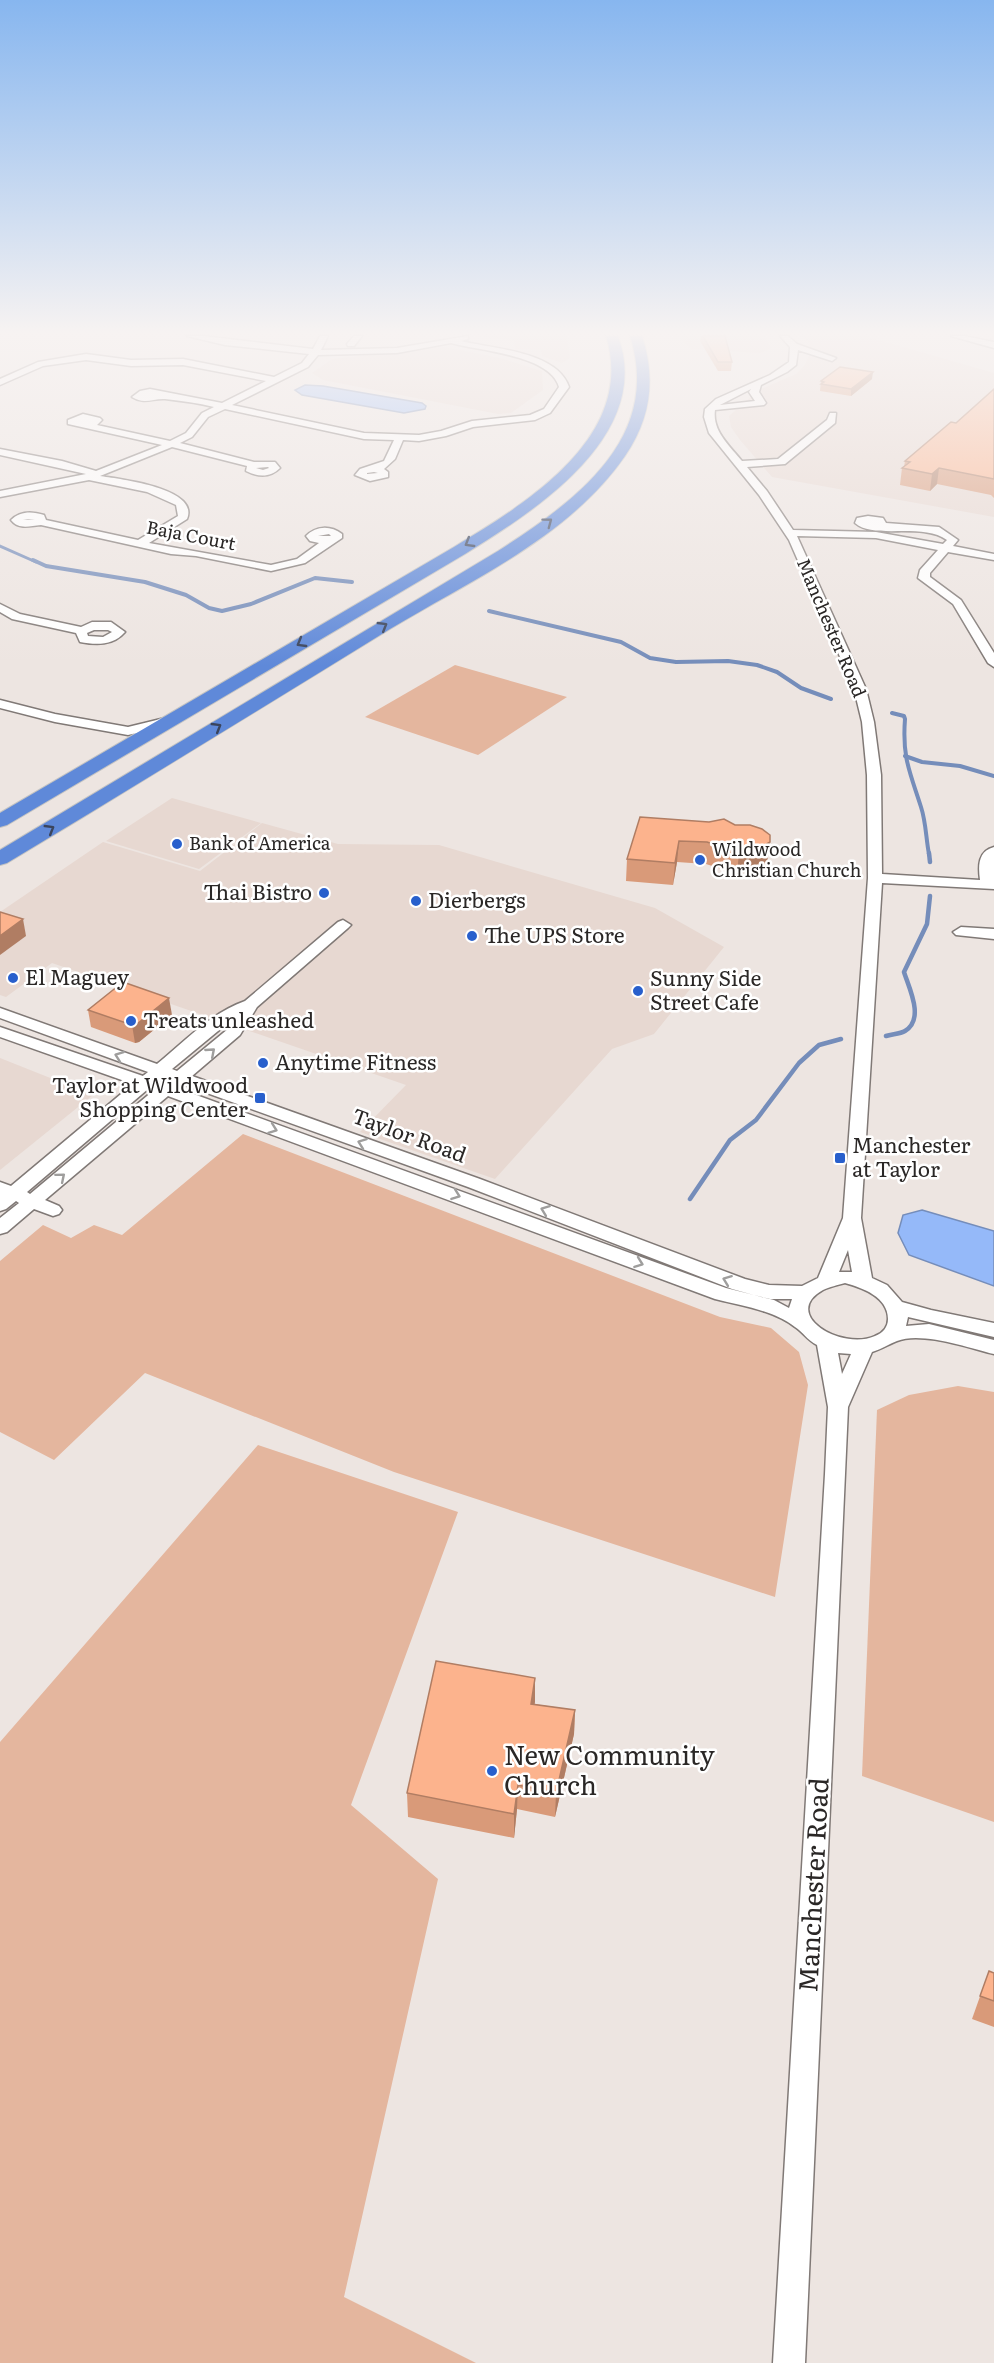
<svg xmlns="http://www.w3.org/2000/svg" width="994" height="2363" viewBox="0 0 994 2363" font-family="Literata,serif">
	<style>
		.built { fill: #e7d8d1 }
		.green { fill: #e4b69e }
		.water { fill: #95b9f9; stroke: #758dba; stroke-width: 1.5 }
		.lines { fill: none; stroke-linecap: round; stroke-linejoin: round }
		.stream-far2 { stroke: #758dba; stroke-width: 3 }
		.stream-far1 { stroke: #758dba; stroke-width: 4 }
		.stream { stroke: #758dba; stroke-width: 4.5 }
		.minor-casing { stroke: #807976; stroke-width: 3 }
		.highway-casing { stroke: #c3c3c2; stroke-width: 2 }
		.minor { fill: #fff; fill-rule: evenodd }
		.highway { fill: #5f89d9; fill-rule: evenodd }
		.wall { fill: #d99a79 }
		.shaded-wall { fill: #b07d63 }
		.building { fill: #fcb38d; stroke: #b07d63; stroke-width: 1.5 }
		.oneway { stroke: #3a445c }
		.oneway2 { stroke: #9f9e9d }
		.poi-dot { fill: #285fcc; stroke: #fff; stroke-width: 2 }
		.labels { text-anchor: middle; stroke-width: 5; stroke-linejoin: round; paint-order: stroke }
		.far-street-label { font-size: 18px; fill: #2a2726; stroke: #fff }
		.far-poi-label { font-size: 18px; fill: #2a2726; stroke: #fff; text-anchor: start }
		.poi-label { font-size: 21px; fill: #2a2726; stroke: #fff; text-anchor: start }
		.street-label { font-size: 21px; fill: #2a2726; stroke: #fff }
		.near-poi-label { font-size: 26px; fill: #2a2726; stroke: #fff; text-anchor: start }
		.near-street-label { font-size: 26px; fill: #2a2726; stroke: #fff }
	</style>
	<rect width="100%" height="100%" fill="#ede5e1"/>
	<!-- built -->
	<g class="built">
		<polygon points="485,336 567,336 570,358 562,363 542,356 541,350 515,349 514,340 482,337"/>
		<polygon points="679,336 761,336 766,339 771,348 761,353 691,349"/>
		<polygon points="800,336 865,336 994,373 994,517 772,477 740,440 731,427 729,416 759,390 796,374 804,366 810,354 809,342"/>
		<polygon points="444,347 500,358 542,371 543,390 511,413 498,414 323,380 312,373 332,359"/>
		<polygon points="172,798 261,823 199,869 106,841"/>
		<polygon points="262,823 338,844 439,845 655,908 724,947 654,1034 612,1049 495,1179 360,1132 406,1085 52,963 6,997 0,995 0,912 103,842 200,871"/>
		<polygon points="0,1058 93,1095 0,1170"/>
	</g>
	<!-- green -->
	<g class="green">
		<polygon points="455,665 567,697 478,755 365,717"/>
		<polygon points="243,1134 720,1317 771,1328 799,1352 808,1385 775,1597 394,1472 145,1373 54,1460 0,1432 0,1261 43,1225 71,1238 94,1225 122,1235"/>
		<polygon points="958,1386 994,1392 994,1822 862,1776 877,1410 909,1395"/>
		<polygon points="258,1445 458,1512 351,1805 438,1879 344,2297 476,2363 0,2363 0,1742"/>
	</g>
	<!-- water -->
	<g class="water">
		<polygon points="305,385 323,386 422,403 426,406 425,409 404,413 302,395 295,390"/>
		<polygon points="922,1210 994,1231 994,1286 909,1255 898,1233 903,1215"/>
	</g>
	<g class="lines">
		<!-- stream-far2 -->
		<polyline class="stream-far2" points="0,546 36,562"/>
		<!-- stream-far1 -->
		<g class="stream-far1">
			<polyline points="33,560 46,566 145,582 186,595 209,608 222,611 251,604 315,578 352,582"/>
			<polyline points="489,611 621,642 650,658 676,662 728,661 757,665 777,672 801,688 831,699"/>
			<path d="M892 713 904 716 905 719C902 758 910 772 921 807 926 822 926 839 929 854"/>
			<polyline points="905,756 922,762 960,766 994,776"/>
		</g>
		<!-- stream -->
		<g class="stream">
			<polyline points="929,853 930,862"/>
			<path d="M886 1036C892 1034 900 1034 905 1031 925 1019 909 988 904 972L927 924 930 896"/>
			<polyline points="690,1199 730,1140 756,1120 799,1063 819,1045 841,1039"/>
		</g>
		<defs>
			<g id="minor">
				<path d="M187 336H203L313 349 320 336H328L321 350 397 348 468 336V339L461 341C493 349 557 351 569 387L550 413 535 420 473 427 446 436 419 441 403 440 395 459 384 469 388 472V477L370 481 355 475 360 469 384 461 394 440 364 439 225 409 208 417 192 437 180 443 254 462H275L280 468C270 478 258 477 246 471L247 466 172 447 100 476C119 479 200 488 187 519L149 543 271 565 297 559 319 543 310 541 306 536C316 526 330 525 342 534V538L305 563 271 571 196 556 171 554 41 525C29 526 19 530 11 520 20 511 32 511 44 515L46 520 138 540 178 516 176 505 147 492 89 480 0 497V491L86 474 0 455V449L62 461 96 471 162 445 68 424V420L83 414 100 418 102 420 97 425 170 441 186 433 202 413 214 407C198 403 182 401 165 399 154 398 144 405 132 397L140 391 150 389 222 403 266 381 183 365 131 366 86 360 43 366 0 385V379L38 362 86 354 131 360 183 359 274 377 302 363 309 354 225 345ZM451 343C480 351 550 355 559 387L544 409 530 415 472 421 441 431 419 435 364 433 232 405 308 367 318 355 397 353ZM256 468 268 467 269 468 263 470ZM374 472 378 473 367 474V473ZM28 519H35L23 520ZM329 534 331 536H318Z"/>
				<polygon points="354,336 362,336 354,346 348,346 347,344"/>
				<path d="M780 336H788L797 344 836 358 832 361 798 350 796 365 787 372 761 385 759 392 766 403 764 405 715 410C712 431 730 446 742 461L778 459 827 420 830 413H836L835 423 785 464 747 467 767 491 793 530 876 532 943 544 947 540C921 522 874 540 855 523L857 518 868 516 883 518 886 523 939 527 958 540 953 546 994 554V560L948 552 930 573V577L961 600 994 653V667L988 663 953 604 918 578 920 570 938 550 876 538 797 536 866 689 874 722 881 775 882 874 980 880C978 866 978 851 994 847V889L882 883 861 1218 872 1278 887 1285 902 1302 931 1310 994 1323V1337L908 1317 906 1326 929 1324 994 1340V1354C969 1348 921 1331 897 1341 889 1344 882 1349 872 1352L848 1407 805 2363H773L825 1474 828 1407 817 1345C807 1340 803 1332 795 1327 773 1310 742 1306 715 1299L168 1096 45 1200 59 1206 62 1210 59 1214 53 1216 34 1209 7 1232 0 1234V1218L19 1203 16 1201 6 1209 0 1211V1182L11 1186 133 1084 0 1037V1027L143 1076 148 1072 0 1018V1008L157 1064C185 1041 211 1013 245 1001L338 922 343 920 351 925 348 928 257 1007 240 1035 192 1076 480 1179 745 1279 769 1285 802 1286 818 1278 843 1218 868 878 867 775 862 722 854 689 789 540 759 495 709 433 704 417 705 409 716 399 770 375 789 362 790 347ZM751 389 749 392 755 401 720 405ZM235 1017 228 1029 177 1071 172 1069ZM162 1077 168 1079 163 1083 157 1081ZM182 1084 468 1187 732 1289 769 1299H792L789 1308 774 1300 726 1288 177 1088ZM148 1089 153 1091 30 1194 27 1192ZM848 1250 852 1272H839ZM845 1283C863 1288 888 1297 888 1319 888 1327 883 1333 875 1336 841 1351 780 1314 823 1290 829 1287 838 1285 845 1283ZM838 1353 851 1354 842 1374Z"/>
				<polygon points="951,336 964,336 994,342 994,348"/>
				<path d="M0 604 20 614 81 627 92 622H111L125 632C113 646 96 645 80 642L76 633 12 619 0 612ZM94 630H108L112 632 103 637 88 636 87 633Z"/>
				<polygon points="0,700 55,714 128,727 165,718 171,722 170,725 128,735 55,722 0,708"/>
				<polygon points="961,927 994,929 994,939 956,935 953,932"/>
			</g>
			<g id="highway">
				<path d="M606 336H618C654 435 536 510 465 554L7 825 0 827V813L454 547C527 503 637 436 606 336Z"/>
				<path d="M630 336H642C656 379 651 418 625 456 569 537 471 580 390 629 262 708 135 786 7 863L0 865V850L498 551C574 502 663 439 630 336Z"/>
			</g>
		</defs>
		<!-- minor casing -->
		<use href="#minor" class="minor-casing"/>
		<!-- highway casing -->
		<use href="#highway" class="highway-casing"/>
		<!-- minor -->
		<use href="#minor" class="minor"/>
		<!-- highway -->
		<use href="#highway" class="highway"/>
	</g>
	<!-- wall -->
	<g class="wall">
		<polygon points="701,336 725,336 732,362 731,371 718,371 700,341"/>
		<polygon points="872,379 851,396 820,391 821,381"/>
		<polygon points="994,389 994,498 991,495 937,484 930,491 900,485 902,468 904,467 905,461 956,423"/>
		<polygon points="709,822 767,864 758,870 737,874 706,864 677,862 673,885 626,881 627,859"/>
		<polygon points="88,1010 172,1015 139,1042 135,1043 91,1027"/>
		<polygon points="535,1702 534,1704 575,1710 574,1734 555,1817 517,1809 514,1838 408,1817 407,1793"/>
		<polygon points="989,1971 994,1973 994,2027 972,2019"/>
	</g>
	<!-- shaded-wall -->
	<g class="shaded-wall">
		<polygon points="873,372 872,379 851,396 851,389"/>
		<polygon points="939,468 937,484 930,491 932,474"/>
		<polygon points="679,841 677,862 673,885 675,863"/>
		<polygon points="770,842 767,864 758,870 737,874 739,853"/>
		<polygon points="23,919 26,936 0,955 0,936"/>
		<polygon points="169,998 172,1015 139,1042 135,1043 132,1025"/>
		<polygon points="535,1678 535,1702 530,1728 531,1704"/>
		<polygon points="575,1710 574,1734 555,1817 556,1793"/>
		<polygon points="518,1785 517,1809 514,1838 514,1814"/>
	</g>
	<!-- building -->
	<g class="building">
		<polygon points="703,336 725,336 732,362 718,362"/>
		<polygon points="840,367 873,372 851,389 821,384 824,382 821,381"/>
		<polygon points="994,389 994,479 939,468 932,474 902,468 910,462 905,461 951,422 956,423"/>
		<polygon points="640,817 709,822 724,819 735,825 750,825 762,829 770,835 770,842 760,848 739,853 707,842 679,841 675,863 627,859"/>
		<polygon points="0,912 23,919 0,936"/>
		<polygon points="123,982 169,998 137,1024 132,1025 88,1010"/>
		<polygon points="436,1661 535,1678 531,1704 575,1710 556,1793 518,1785 514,1814 407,1793"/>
		<polygon points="989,1971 994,1973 994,2001 980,1996"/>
	</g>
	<!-- one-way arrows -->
	<defs><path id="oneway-chevron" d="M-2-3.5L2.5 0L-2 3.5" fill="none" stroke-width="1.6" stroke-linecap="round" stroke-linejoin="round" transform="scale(1.5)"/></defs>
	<g class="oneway">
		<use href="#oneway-chevron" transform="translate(548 522) rotate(-37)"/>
		<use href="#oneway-chevron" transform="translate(469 543) rotate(149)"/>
		<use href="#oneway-chevron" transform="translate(383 626) rotate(-31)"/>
		<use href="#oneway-chevron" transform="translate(301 643) rotate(150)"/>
		<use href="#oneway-chevron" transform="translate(217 727) rotate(-31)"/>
		<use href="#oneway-chevron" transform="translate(50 829) rotate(-31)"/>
	</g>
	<g class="oneway2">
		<use href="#oneway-chevron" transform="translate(211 1052) rotate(-41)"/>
		<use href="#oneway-chevron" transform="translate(119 1056) rotate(-160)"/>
		<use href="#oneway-chevron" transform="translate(273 1129) rotate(20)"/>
		<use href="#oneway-chevron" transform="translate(362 1143) rotate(-160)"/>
		<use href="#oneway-chevron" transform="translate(61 1177) rotate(-40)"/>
		<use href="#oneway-chevron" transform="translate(456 1195) rotate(20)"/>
		<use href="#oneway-chevron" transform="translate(545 1210) rotate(-159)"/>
		<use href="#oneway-chevron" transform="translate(639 1263) rotate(20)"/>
		<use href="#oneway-chevron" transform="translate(727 1280) rotate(-159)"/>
	</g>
	<!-- sky -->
	<linearGradient id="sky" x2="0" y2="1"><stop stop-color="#87b6ef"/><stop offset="0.5" stop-color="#f7f3f2"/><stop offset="1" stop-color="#f7f3f2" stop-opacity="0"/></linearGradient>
	<rect width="994" height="666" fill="url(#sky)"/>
	<!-- markers -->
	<g class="poi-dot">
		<circle cx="177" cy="844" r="6"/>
		<circle cx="700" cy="860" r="6"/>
		<circle cx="324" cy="893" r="6"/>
		<circle cx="416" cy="901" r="6"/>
		<circle cx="472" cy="936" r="6"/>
		<circle cx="13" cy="978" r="6"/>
		<circle cx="638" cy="991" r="6"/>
		<circle cx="131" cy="1021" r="6"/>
		<circle cx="263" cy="1063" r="6"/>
		<rect x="254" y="1092" width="12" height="12" rx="3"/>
		<rect x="834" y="1152" width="12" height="12" rx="3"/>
		<circle cx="492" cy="1771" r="6"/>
	</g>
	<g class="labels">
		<!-- far-street labels -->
		<g class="far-street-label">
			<text transform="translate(191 536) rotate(11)" y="6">Baja Court</text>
			<text transform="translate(831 628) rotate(67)" y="6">Manchester Road</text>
		</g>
		<!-- far-poi labels -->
		<g class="far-poi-label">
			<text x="189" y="850">Bank of America</text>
			<text x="712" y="856">Wildwood<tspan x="712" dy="21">Christian Church</tspan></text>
		</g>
		<!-- poi labels -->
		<g class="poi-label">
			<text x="312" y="900" text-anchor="end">Thai Bistro</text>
			<text x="428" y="908">Dierbergs</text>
			<text x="484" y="943">The UPS Store</text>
			<text x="25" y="985">El Maguey</text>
			<text x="650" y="986">Sunny Side<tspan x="650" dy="24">Street Cafe</tspan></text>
			<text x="143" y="1028">Treats unleashed</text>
			<text x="275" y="1070">Anytime Fitness</text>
			<text x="248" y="1093" text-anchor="end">Taylor at Wildwood<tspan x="248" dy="24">Shopping Center</tspan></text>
			<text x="852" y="1153">Manchester<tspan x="852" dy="24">at Taylor</tspan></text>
		</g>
		<!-- street labels -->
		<g class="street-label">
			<text transform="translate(409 1136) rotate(20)" y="7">Taylor Road</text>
		</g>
		<!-- near-poi labels -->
		<g class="near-poi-label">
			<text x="504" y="1765">New Community<tspan x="504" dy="30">Church</tspan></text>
		</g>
		<!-- near-street labels -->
		<g class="near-street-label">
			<text transform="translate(814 1885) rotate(-87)" y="9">Manchester Road</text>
		</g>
	</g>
</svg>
